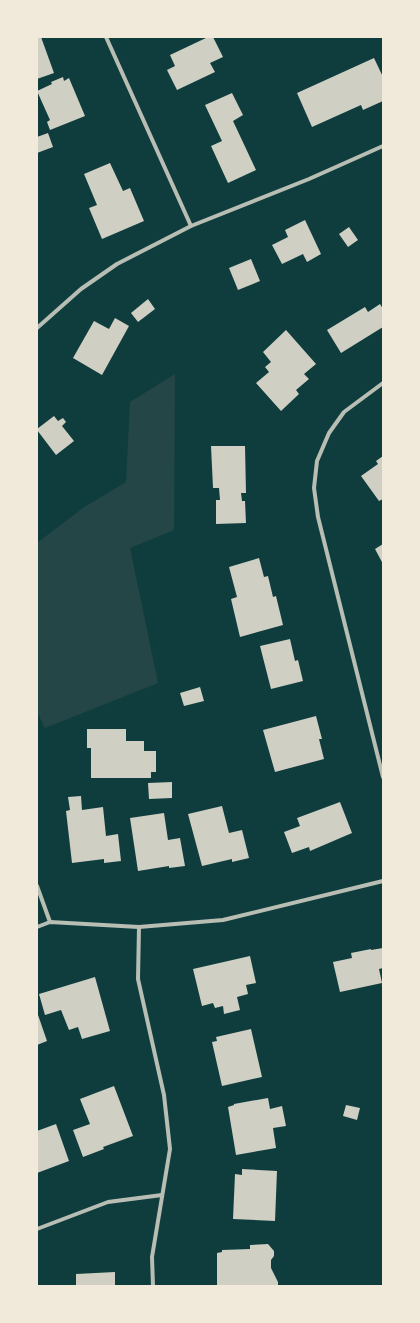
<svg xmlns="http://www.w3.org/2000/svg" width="420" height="1323" viewBox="0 0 420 1323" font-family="Merriweather,serif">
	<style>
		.green { fill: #244646 }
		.building { fill: #cfcfc3 }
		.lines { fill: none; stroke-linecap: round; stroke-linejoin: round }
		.minor { stroke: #b8beb3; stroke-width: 4 }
	</style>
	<rect width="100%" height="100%" fill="#0f3d3e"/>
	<!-- green -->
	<polygon class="green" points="175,374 174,530 130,548 158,683 45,728 37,712 37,543 83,508 126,482 130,402"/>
	<!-- building -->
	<g class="building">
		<polygon points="37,37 41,37 54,73 37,79"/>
		<polygon points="208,37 213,37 223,57 210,63 215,72 177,90 167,70 175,66 170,55"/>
		<polygon points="374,58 383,77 383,101 363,110 361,105 312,127 297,93"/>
		<polygon points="63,77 64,81 69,78 85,116 50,130 47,122 50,120 37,91 52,84 51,82"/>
		<polygon points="232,93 243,115 233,121 256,170 228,183 211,146 222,141 205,105"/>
		<polygon points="48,133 53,147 37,153 37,137"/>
		<polygon points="110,163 123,191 130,188 144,221 102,239 89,208 97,205 84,174"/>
		<polygon points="305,220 321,254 307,262 303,254 282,264 272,245 288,237 285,230"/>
		<polygon points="349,227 358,240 348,247 339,234"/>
		<polygon points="251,259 260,281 238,290 229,268"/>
		<polygon points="148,299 155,309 138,322 131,313"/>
		<polygon points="380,304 383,309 383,327 341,353 327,330 365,307 368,312"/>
		<polygon points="115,318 129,326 102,375 73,358 94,321 109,329"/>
		<polygon points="286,330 316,364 304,374 309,379 296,390 299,394 281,411 256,383 269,372 265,367 271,362 263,352"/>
		<polygon points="54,416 58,421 63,418 66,422 62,426 74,441 56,455 37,430 37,429"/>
		<polygon points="211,446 245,446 246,493 241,493 242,501 245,501 246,523 216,524 216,500 220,500 219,488 213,488"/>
		<polygon points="383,456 383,499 379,501 361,476 378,464 376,461"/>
		<polygon points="383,544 383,564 375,549"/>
		<polygon points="259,558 264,577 268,576 273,597 276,596 283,625 240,637 231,599 237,597 229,567"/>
		<polygon points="290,639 295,661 298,660 303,681 271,689 260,646"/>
		<polygon points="200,687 204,701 184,706 180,693"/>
		<polygon points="316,716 322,739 319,739 324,759 275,772 263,730"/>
		<polygon points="87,729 126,729 126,741 144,741 144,751 156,751 156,772 151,772 151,778 91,778 91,748 87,748"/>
		<polygon points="172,782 172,798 149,799 148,783"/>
		<polygon points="81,796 82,810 103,807 106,836 118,834 121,861 104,863 104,859 72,863 66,811 70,810 68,797"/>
		<polygon points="340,802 352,833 310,851 309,847 292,853 284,832 300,826 297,818"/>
		<polygon points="222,806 229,833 242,830 249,858 232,862 232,859 202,866 188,814"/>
		<polygon points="164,813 168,840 180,838 185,866 169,868 169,866 138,871 130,818"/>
		<polygon points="383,948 383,968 379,969 382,983 340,992 333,962 352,958 351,953 371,949 371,950"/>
		<polygon points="250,956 256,983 246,985 248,994 237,997 240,1010 224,1014 223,1006 215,1008 213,1003 202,1006 193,969"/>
		<polygon points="95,977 110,1031 82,1039 78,1027 69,1030 61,1010 45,1015 39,994"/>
		<polygon points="37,1012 47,1041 37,1045"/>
		<polygon points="251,1029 262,1077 222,1086 212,1042 217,1041 216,1037"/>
		<polygon points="114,1086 133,1136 103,1147 104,1149 83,1157 73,1130 90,1124 80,1099"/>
		<polygon points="268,1098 270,1109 282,1106 286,1126 273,1128 276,1148 236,1155 228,1107 234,1105 234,1104"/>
		<polygon points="346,1105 360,1108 357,1120 343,1116"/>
		<polygon points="56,1124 69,1161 37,1173 37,1131"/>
		<polygon points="242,1169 277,1171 275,1221 233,1219 235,1174 242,1175"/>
		<polygon points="268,1244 274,1251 274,1256 271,1260 271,1268 278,1282 278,1286 217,1286 217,1253 222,1252 222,1250 250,1249 250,1245"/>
		<polygon points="115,1272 115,1286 76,1286 76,1274"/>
	</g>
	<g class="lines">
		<!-- minor -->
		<g class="minor">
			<polyline points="106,37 191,226"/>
			<polyline points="37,328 81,289 117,264 191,226 309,179 383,146"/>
			<polyline points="383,383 344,412 329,433 317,461 314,488 318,517 383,777"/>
			<polyline points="37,886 50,922"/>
			<polyline points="37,927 50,922 139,927 223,920 383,881"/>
			<polyline points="139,927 138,979 164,1095 170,1149 152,1257 153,1286"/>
			<polyline points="37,1229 108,1202 162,1195"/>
		</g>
	</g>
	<!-- border -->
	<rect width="420" height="1323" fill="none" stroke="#f1e9da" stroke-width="76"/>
</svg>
